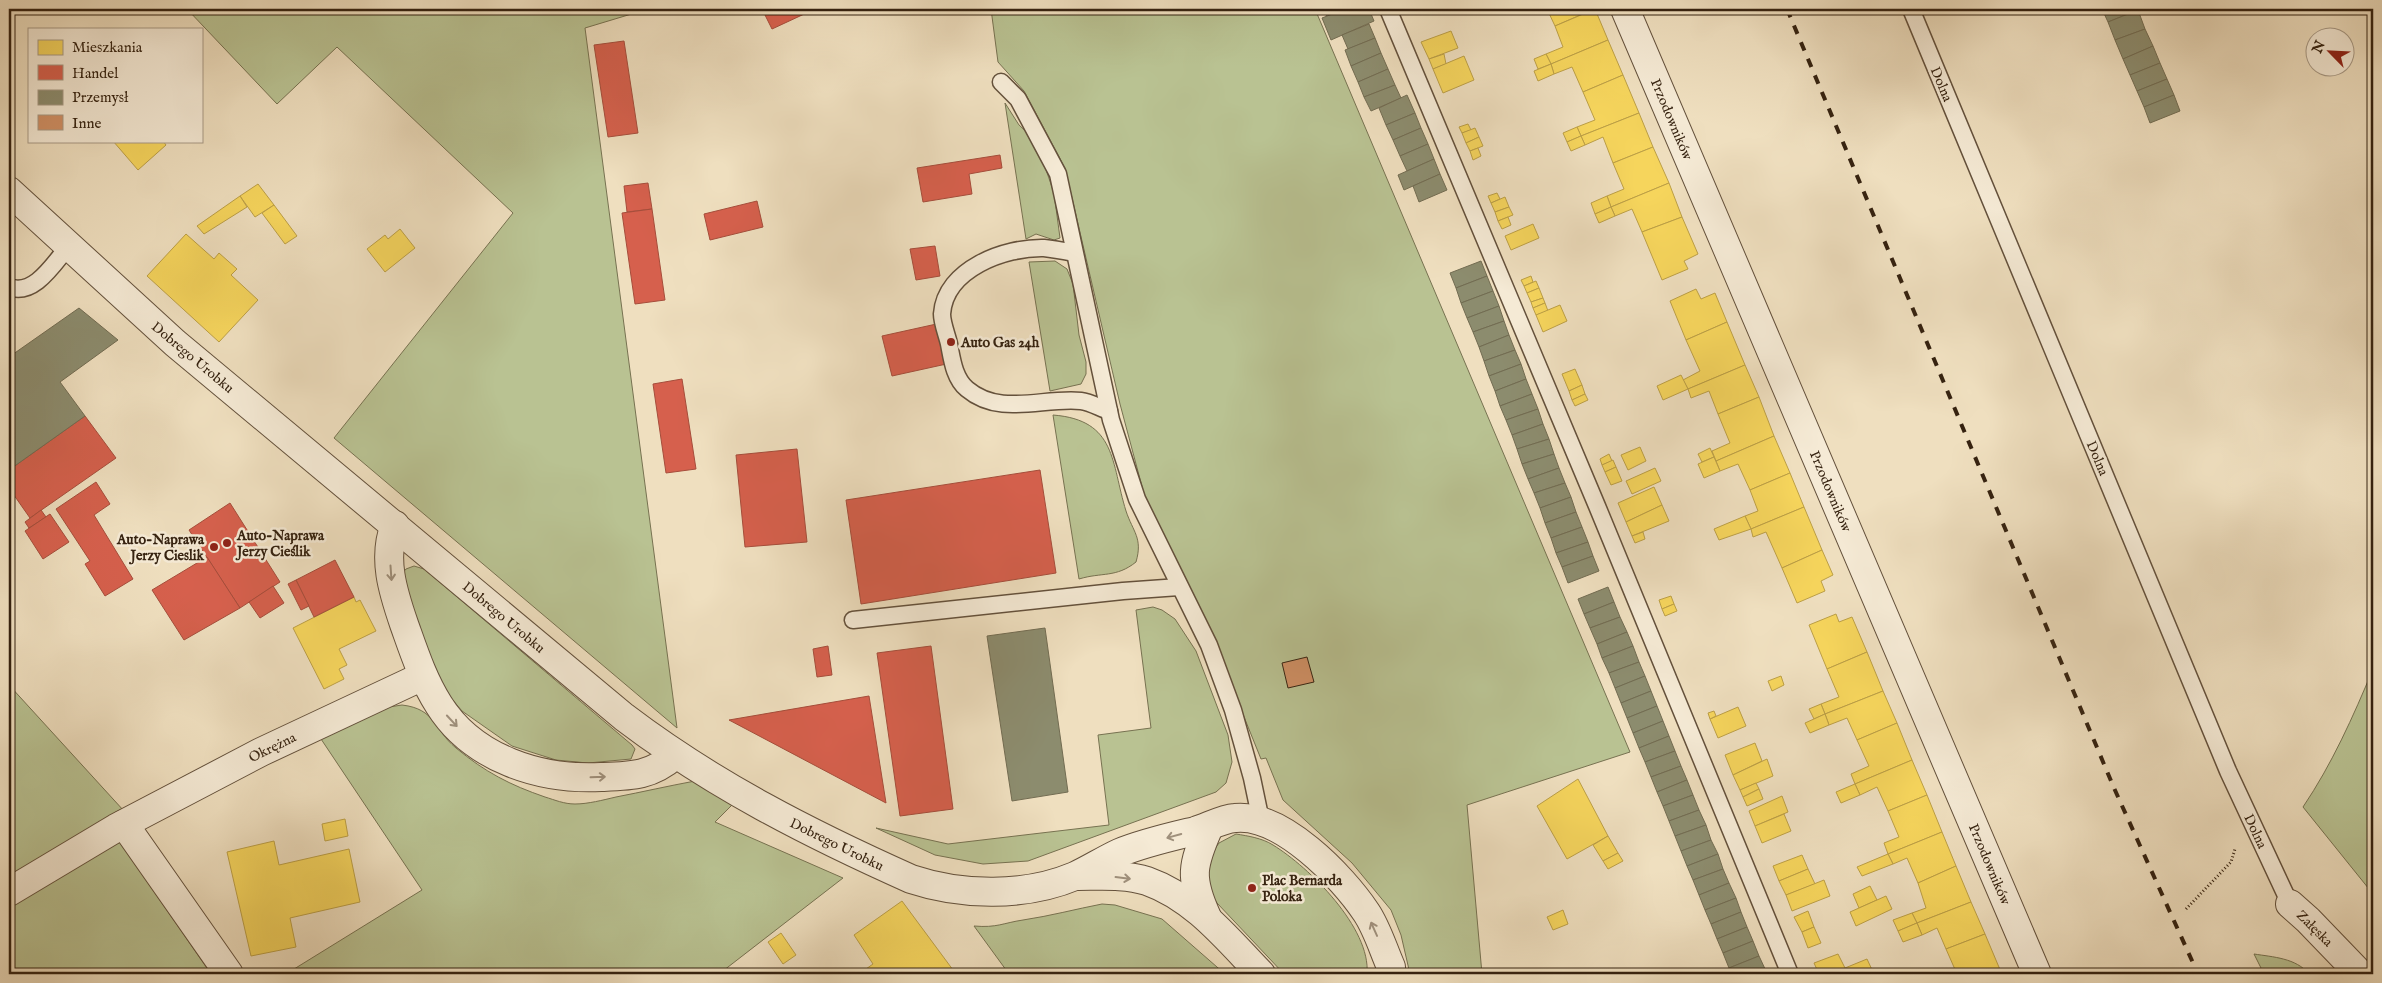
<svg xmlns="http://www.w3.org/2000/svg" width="2382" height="983" viewBox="0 0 2382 983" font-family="'IM FELL English',serif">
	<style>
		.green { fill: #b9c292; stroke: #777251 }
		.homes { fill: #f6d55c; stroke: #bc9f45 }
		.shops { fill: #d6604d; stroke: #a64d3b }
		.industry { fill: #8c8c6e; stroke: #726c52 }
		.building { fill: #d09065; stroke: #352210 }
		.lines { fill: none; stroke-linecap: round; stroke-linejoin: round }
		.lane-casing { stroke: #64513c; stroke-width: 19 }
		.street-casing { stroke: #64513c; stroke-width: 30 }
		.path { stroke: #352210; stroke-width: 3; stroke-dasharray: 1 2.5; stroke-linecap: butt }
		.lane { stroke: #f5ead5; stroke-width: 16 }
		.street { stroke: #f5ead5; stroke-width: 28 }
		.rail { stroke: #352210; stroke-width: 4; stroke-dasharray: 9 9; stroke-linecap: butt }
		.oneway { stroke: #9f907c }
		.poi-dot { fill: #8f2418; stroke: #f5ead5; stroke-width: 2 }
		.labels { text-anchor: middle; stroke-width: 5; stroke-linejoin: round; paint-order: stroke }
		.street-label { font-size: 14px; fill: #352210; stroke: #f5ead5 }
		.poi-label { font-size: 14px; font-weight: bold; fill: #352210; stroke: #f5ead5; text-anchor: start }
	</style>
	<rect width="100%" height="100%" fill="#efdfbf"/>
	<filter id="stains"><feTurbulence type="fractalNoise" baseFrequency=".004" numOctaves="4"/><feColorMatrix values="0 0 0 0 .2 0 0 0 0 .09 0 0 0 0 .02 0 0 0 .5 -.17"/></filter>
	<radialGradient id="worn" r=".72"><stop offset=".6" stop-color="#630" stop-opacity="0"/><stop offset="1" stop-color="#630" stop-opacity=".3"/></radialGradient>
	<!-- green -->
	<g class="green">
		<polygon points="187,9 648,9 585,28 677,728 334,438 513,213 337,47 277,104"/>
		<polygon points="991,9 1315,9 1630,752 1467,805 1482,974 1410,974 1401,935 1391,910 1352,863 1283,800 1266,758 1261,759 1213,640 1144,494 1120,404 1065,168 1024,91 998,62"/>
		<polygon points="1005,103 1019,125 1033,138 1041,155 1054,193 1060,238 1054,240 1036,234 1026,239"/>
		<polygon points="1055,261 1067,269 1073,284 1079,335 1086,362 1086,374 1081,384 1050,391 1029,262"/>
		<path d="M1053 415C1117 420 1111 463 1126 511 1133 532 1143 538 1136 562 1116 578 1102 572 1079 579Z"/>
		<polygon points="414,566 424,569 632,745 635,749 631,759 588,763 556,760 512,746 462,711 442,687 400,576 406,569"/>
		<polygon points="1153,607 1162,610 1175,619 1196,651 1228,735 1232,762 1226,783 1216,792 1028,861 983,864 935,855 876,828 948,844 1109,825 1098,735 1151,728 1136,610"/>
		<path d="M2373 669V894L2303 807C2332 764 2353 717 2373 669Z"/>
		<polygon points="9,685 124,811 104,819 211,974 9,974"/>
		<path d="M402 705C436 709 433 729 456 748 485 772 510 785 545 797 555 800 564 804 575 804 588 804 603 800 616 797 642 792 668 786 695 781L735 802 715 822 843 878 719 974H286L422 890 321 739 389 707Z"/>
		<path d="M1236 834C1248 836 1262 838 1273 845 1309 867 1371 928 1367 974H1284L1217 903 1207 889 1209 857 1219 843Z"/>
		<path d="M1102 904 1115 905 1162 919 1225 974H1009L974 926C997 928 1003 923 1023 920 1050 916 1076 909 1102 904Z"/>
		<path d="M2254 954C2273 957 2296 958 2309 974H2264Z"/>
	</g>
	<!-- homes -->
	<g class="homes">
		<polygon points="1547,9 1594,9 1555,26"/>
		<polygon points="1595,9 1608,40 1551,64 1546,54 1563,47 1555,26"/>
		<polygon points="1451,31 1458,48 1429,59 1421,42"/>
		<polygon points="1608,40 1623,75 1583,92 1572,67 1554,74 1551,64"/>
		<polygon points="1444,54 1446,64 1433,69 1429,59"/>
		<polygon points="1546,54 1551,64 1538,69 1534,59"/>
		<polygon points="1464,56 1474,80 1443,93 1433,69"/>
		<polygon points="1551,64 1554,74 1538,81 1534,71"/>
		<polygon points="1623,75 1639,113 1581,136 1577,127 1595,120 1583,92"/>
		<polygon points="1639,113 1653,147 1613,163 1603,137 1585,145 1581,136"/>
		<polygon points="1468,124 1471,130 1462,133 1459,127"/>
		<polygon points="1577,127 1581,136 1567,142 1563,133"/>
		<polygon points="1475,128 1479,137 1466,143 1462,133"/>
		<polygon points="1581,136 1585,145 1571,151 1567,142"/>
		<polygon points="1479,137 1483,146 1470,151 1466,143"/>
		<polygon points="113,141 163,141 166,145 138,170"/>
		<polygon points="1653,147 1669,183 1611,207 1607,196 1624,189 1613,163"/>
		<polygon points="1478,148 1481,156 1473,160 1470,151"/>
		<polygon points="1669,183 1682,217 1642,232 1632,209 1615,216 1611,207"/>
		<polygon points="258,184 274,205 255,217 240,196"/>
		<polygon points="1497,193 1500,199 1491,203 1488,196"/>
		<polygon points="240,196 247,207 204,234 197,226"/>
		<polygon points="1607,196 1611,207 1595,214 1591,203"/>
		<polygon points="1505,197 1509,207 1495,212 1491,203"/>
		<polygon points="274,205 297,236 285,244 262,213"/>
		<polygon points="1509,207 1513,215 1498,221 1495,212"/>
		<polygon points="1611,207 1615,216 1599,223 1595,214"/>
		<polygon points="1508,217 1511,225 1502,229 1498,221"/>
		<polygon points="1682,217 1698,254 1684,261 1688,269 1662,280 1642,232"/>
		<polygon points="1533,224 1539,238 1511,250 1505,236"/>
		<polygon points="400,229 415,248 385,272 367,249 385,235 388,239"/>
		<polygon points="186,234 214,259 219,253 237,269 231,275 258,300 219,342 147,276"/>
		<polygon points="1531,276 1533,282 1524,286 1521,280"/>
		<polygon points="1536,281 1539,288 1527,293 1524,286"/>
		<polygon points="1539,288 1543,298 1531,302 1527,293"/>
		<polygon points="1696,289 1701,299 1715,293 1727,322 1686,340 1670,301"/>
		<polygon points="1543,298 1545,303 1533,308 1531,302"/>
		<polygon points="1545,303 1548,311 1536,315 1533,308"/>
		<polygon points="1560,305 1567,321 1543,332 1536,315"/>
		<polygon points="1727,322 1745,365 1688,389 1683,380 1700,371 1686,340"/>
		<polygon points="1745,365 1759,397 1718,414 1709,391 1691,398 1688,389"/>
		<polygon points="1575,369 1582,385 1569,391 1562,374"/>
		<polygon points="1681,375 1688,389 1663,400 1657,386"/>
		<polygon points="1582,385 1585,394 1572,400 1569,391"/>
		<polygon points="1585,394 1588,400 1575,406 1572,400"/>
		<polygon points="1759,397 1774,436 1716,461 1712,451 1730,443 1718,414"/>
		<polygon points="1774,436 1790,473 1750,490 1738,464 1720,471 1716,461"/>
		<polygon points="1640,447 1646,461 1628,470 1621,455"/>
		<polygon points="1710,448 1714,457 1702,462 1698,454"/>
		<polygon points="1609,454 1612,461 1602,465 1600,459"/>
		<polygon points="1714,457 1720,471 1704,478 1698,464"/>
		<polygon points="1613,460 1616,467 1605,472 1602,465"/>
		<polygon points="1616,467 1622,481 1611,485 1605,472"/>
		<polygon points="1655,468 1661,481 1632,494 1626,481"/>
		<polygon points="1790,473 1804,507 1751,529 1745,516 1758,511 1750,490"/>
		<polygon points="1654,487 1662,505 1626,522 1618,503"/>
		<polygon points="1662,505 1669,521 1632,536 1626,522"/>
		<polygon points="1804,507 1822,550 1782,568 1766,532 1753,537 1751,529"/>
		<polygon points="1745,516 1751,529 1719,540 1714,529"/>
		<polygon points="1643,532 1645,539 1635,543 1632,536"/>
		<polygon points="1822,550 1833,575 1821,581 1825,591 1797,603 1782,568"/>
		<polygon points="1671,596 1674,604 1662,609 1659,600"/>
		<polygon points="354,597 356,602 360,600 376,631 339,649 347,665 339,669 344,679 324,689 293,628"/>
		<polygon points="1674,604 1677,611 1665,616 1662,609"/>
		<polygon points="1836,614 1839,622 1852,617 1867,652 1827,669 1809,625"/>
		<polygon points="1867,652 1883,691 1825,714 1821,704 1839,697 1827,669"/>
		<polygon points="1781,676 1784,685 1772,691 1768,681"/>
		<polygon points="1883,691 1897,723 1857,740 1847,718 1829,725 1825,714"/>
		<polygon points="1821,704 1825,714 1814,719 1809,709"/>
		<polygon points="1738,707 1746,726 1718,738 1710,719"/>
		<polygon points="1714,711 1716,716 1710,719 1708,713"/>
		<polygon points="1825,714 1829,725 1810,733 1805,723"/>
		<polygon points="1897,723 1912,760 1855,784 1851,774 1869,766 1857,740"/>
		<polygon points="1755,743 1762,761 1733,775 1725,755"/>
		<polygon points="1767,759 1773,776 1740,790 1733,775"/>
		<polygon points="1912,760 1927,795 1888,811 1877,787 1860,795 1855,784"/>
		<polygon points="1578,779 1608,836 1567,859 1537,806"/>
		<polygon points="1756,783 1759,789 1743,797 1740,790"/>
		<polygon points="1855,784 1860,795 1841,803 1836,792"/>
		<polygon points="1759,789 1763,799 1747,806 1743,797"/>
		<polygon points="1927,795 1942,832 1888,854 1884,843 1899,837 1888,811"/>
		<polygon points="1782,796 1788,812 1755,826 1749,811"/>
		<polygon points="1784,814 1791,831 1762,843 1755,826"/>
		<polygon points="345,819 348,836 325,841 322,824"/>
		<polygon points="1942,832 1956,866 1918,883 1907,858 1893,864 1888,854"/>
		<polygon points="1608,836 1618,853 1603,861 1593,845"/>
		<polygon points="274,841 279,865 349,849 360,902 290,918 296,947 251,956 227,852"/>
		<polygon points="1618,853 1623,861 1608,869 1603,861"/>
		<polygon points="1888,854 1893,864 1862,876 1857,867"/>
		<polygon points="1802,855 1808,869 1779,881 1773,866"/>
		<polygon points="1956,866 1971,902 1917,923 1912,913 1926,908 1918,883"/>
		<polygon points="1808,869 1815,884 1786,895 1779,881"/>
		<polygon points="1824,880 1830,896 1792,911 1786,895"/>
		<polygon points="1870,886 1877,900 1859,908 1853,894"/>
		<polygon points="1886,896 1892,909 1856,926 1850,912"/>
		<polygon points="902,901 956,974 869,974 866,969 873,964 854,935"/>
		<polygon points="1971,902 1985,934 1946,949 1937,928 1922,935 1917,923"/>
		<polygon points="1563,910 1568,924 1553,930 1547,917"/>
		<polygon points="1808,911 1814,927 1802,932 1794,917"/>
		<polygon points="1912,913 1917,923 1898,931 1893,920"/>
		<polygon points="1917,923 1922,935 1903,942 1898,931"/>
		<polygon points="1814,927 1821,943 1808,948 1802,932"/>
		<polygon points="781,933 796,955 783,964 768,942"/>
		<polygon points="1985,934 2001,972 1995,974 1957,974 1946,949"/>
		<polygon points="1838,954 1845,968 1867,959 1874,974 1819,974 1814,963"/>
	</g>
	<!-- shops -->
	<g class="shops">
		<polygon points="762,9 815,9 772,29"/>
		<polygon points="624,41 638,133 608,137 594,45"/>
		<polygon points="1000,155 1002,168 969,174 972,194 923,202 917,168"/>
		<polygon points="648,183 652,209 627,212 624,186"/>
		<polygon points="757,201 763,227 710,240 704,214"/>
		<polygon points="652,209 665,300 635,304 622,213"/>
		<polygon points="935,246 940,276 916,280 910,249"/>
		<polygon points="941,323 951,363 892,376 882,336"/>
		<polygon points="682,379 696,469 666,473 653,384"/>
		<polygon points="85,416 116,458 30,518 9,488 9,470"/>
		<polygon points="797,449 807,542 745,547 736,455"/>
		<polygon points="1040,470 1056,573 861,604 846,500"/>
		<polygon points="96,482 110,504 94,515 133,579 105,596 85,564 90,561 56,509"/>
		<polygon points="230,503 280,582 240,608 189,530"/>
		<polygon points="41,510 46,517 29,528 25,522"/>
		<polygon points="50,514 69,542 43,559 25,531"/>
		<polygon points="207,557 240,608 184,640 152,590"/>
		<polygon points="335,560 354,597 314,617 296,580"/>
		<polygon points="296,580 309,606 301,610 288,584"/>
		<polygon points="273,586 284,603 260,618 249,602"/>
		<polygon points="828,646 832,675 817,677 813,649"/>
		<polygon points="931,646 953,809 900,816 877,653"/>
		<polygon points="869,696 886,803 729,720"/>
	</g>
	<!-- industry -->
	<g class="industry">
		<polygon points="1323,9 1345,9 1327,17"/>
		<polygon points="1345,9 1369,9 1374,21 1331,40 1322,18"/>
		<polygon points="2102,9 2137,9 2138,10 2108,22"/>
		<polygon points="2138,10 2145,29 2115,40 2108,22"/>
		<polygon points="1369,24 1375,38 1348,49 1342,35"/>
		<polygon points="2145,29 2153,46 2123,59 2115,40"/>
		<polygon points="1375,38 1381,53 1351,66 1345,50"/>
		<polygon points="2153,46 2160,63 2130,75 2123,59"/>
		<polygon points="1381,53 1388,69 1358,82 1351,66"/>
		<polygon points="2160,63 2167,79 2137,91 2130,75"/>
		<polygon points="1388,69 1395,85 1364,97 1358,82"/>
		<polygon points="2167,79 2174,95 2144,107 2137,91"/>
		<polygon points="1395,85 1401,98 1371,111 1364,97"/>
		<polygon points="1407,95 1415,113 1386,125 1379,108"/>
		<polygon points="2174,95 2180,111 2150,123 2144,107"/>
		<polygon points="1415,113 1421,128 1393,140 1386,125"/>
		<polygon points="1421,128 1428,144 1400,156 1393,140"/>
		<polygon points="1428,144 1434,159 1407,171 1400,156"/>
		<polygon points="1434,159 1440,174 1404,190 1398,175"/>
		<polygon points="1440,174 1447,190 1419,202 1413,186"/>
		<polygon points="1481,261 1487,276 1456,288 1450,273"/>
		<polygon points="1487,276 1493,291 1461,303 1456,288"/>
		<polygon points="1493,291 1499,306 1467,318 1461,303"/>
		<polygon points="1499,306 1504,321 1473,332 1467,318"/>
		<polygon points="79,308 118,340 60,382 85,416 9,470 9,357"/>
		<polygon points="1504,321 1509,335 1479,347 1473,332"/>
		<polygon points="1509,335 1515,350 1484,361 1479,347"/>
		<polygon points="1515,350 1521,364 1489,376 1484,361"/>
		<polygon points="1521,364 1526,379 1495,391 1489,376"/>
		<polygon points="1526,379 1532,394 1500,406 1495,391"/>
		<polygon points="1532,394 1538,409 1506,420 1500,406"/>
		<polygon points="1538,409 1543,424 1512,435 1506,420"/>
		<polygon points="1543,424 1549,439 1517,449 1512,435"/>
		<polygon points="1549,439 1554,454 1522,464 1517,449"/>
		<polygon points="1554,454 1559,468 1528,479 1522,464"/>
		<polygon points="1559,468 1565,483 1534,493 1528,479"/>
		<polygon points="1565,483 1571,497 1540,508 1534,493"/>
		<polygon points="1571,497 1576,512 1545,523 1540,508"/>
		<polygon points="1576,512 1582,527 1551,538 1545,523"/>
		<polygon points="1582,527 1588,542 1556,553 1551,538"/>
		<polygon points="1588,542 1593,556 1562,567 1556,553"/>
		<polygon points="1593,556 1599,571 1568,583 1562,567"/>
		<polygon points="1608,587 1614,602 1584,614 1578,599"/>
		<polygon points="1614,602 1620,617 1590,628 1584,614"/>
		<polygon points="1620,617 1627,632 1597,644 1590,628"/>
		<polygon points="1045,628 1068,792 1012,801 987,636"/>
		<polygon points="1627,632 1633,646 1602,658 1597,644"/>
		<polygon points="1633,646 1639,662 1609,673 1602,658"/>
		<polygon points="1639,662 1645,676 1615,688 1609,673"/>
		<polygon points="1645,676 1651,691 1621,703 1615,688"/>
		<polygon points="1651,691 1657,706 1627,718 1621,703"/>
		<polygon points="1657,706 1663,721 1633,733 1627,718"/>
		<polygon points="1663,721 1669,736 1639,748 1633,733"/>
		<polygon points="1669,736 1675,751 1645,762 1639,748"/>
		<polygon points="1675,751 1681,766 1651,777 1645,762"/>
		<polygon points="1681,766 1687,780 1657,792 1651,777"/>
		<polygon points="1687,780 1693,795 1663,806 1657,792"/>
		<polygon points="1693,795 1699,810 1669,821 1663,806"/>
		<polygon points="1699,810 1706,825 1675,836 1669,821"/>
		<polygon points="1706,825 1711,840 1681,851 1675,836"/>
		<polygon points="1711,840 1718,854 1687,866 1681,851"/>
		<polygon points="1718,854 1723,869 1693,880 1687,866"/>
		<polygon points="1723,869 1729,883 1699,895 1693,880"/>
		<polygon points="1729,883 1736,898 1705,910 1699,895"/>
		<polygon points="1736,898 1741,912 1711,924 1705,910"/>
		<polygon points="1741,912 1747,927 1717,939 1711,924"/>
		<polygon points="1747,927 1753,941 1723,953 1717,939"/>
		<polygon points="1753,941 1759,956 1729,968 1723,953"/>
		<polygon points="1759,956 1766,971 1758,974 1731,974 1729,968"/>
	</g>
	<!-- building -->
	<polygon class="building" points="1307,657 1314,682 1288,688 1282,663"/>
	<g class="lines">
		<defs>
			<g id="lane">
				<polyline points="1388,9 1597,506 1790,974"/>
				<polyline points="1911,9 2228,771 2290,904"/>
				<polyline points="1001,82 1018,99 1058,174 1111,420 1137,499 1209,645 1233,710 1252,778 1261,821"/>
				<path d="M1074 253C1064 251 1054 249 1044 248 1005 247 945 269 942 314 942 323 947 335 949 344 952 359 954 378 967 389 1000 417 1043 397 1081 401 1090 402 1100 408 1109 411"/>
				<path d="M9 287C34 297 54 263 68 247"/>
				<polyline points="853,620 1123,591 1179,587"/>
			</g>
			<g id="street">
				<polyline points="1625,9 2037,974"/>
				<path d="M9 191 175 343 624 717C712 784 810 834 911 879 962 896 1025 897 1075 876 1090 869 1104 860 1119 853 1143 843 1170 837 1195 831 1208 827 1222 819 1235 818 1281 813 1342 876 1366 912 1377 928 1383 949 1391 967V974"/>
				<path d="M395 525C382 558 393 592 404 624 414 652 423 680 439 705 473 759 540 780 601 777 632 776 651 776 675 755"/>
				<polyline points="124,824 229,974"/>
				<path d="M1078 876C1100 876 1126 874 1147 881 1195 898 1227 939 1261 974"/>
				<polyline points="9,892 116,828 261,752 423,676"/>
				<polyline points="2290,904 2308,920 2360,974"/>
				<path d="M1207 917C1189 878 1192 865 1209 827"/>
			</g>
		</defs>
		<!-- lane casing -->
		<use href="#lane" class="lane-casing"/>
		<!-- street casing -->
		<use href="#street" class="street-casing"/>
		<!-- path -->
		<polyline class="path" points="2186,909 2231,862 2235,849"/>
		<!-- lane -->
		<use href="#lane" class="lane"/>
		<!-- street -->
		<use href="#street" class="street"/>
		<!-- rail -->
		<polyline class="rail" points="1787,9 2114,788 2198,974"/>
	</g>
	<!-- one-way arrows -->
	<defs><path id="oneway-shaft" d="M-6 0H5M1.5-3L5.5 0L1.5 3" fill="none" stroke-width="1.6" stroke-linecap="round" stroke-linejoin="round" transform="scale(1.25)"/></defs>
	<g class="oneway">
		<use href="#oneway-shaft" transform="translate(391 573) rotate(86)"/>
		<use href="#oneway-shaft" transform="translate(452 721) rotate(47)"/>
		<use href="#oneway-shaft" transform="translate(598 777) rotate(-2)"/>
		<use href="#oneway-shaft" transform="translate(1174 836) rotate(165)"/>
		<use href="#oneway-shaft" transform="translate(1123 878) rotate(7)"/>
		<use href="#oneway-shaft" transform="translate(1374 929) rotate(-114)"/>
	</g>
	<!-- markers -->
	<g class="poi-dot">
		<circle cx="951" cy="342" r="5"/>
		<circle cx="227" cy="543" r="5"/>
		<circle cx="214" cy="547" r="5"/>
		<circle cx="1252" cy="888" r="5"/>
	</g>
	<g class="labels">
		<!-- street labels -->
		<g class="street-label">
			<text transform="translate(1942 84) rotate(67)" y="5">Dolna</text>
			<text transform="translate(1672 119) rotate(67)" y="5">Przodowników</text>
			<text transform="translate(193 357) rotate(40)" y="5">Dobrego Urobku</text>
			<text transform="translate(2098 458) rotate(67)" y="5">Dolna</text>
			<text transform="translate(1831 491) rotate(67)" y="5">Przodowników</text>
			<text transform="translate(504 617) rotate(40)" y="5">Dobrego Urobku</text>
			<text transform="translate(272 747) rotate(-26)" y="5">Okrężna</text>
			<text transform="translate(2256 831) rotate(65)" y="5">Dolna</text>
			<text transform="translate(837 844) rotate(26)" y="5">Dobrego Urobku</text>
			<text transform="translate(1990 864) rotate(67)" y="5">Przodowników</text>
			<text transform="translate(2315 928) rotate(45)" y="5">Załęska</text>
		</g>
		<!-- poi labels -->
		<g class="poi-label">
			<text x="961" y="347">Auto Gas 24h</text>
			<text x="237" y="540">Auto-Naprawa<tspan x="237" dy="16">Jerzy Cieślik</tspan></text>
			<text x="204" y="544" text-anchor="end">Auto-Naprawa<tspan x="204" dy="16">Jerzy Cieslik</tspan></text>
			<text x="1262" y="885">Plac Bernarda<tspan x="1262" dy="16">Poloka</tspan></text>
		</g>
	</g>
	<!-- margin -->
	<rect width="2382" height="983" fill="none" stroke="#efdfbf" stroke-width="30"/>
	<rect x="10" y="10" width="2362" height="963" fill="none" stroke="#352210" stroke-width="2.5"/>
	<rect x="15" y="15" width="2352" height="953" fill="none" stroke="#352210"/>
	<!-- legend -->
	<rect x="28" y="28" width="175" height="115" fill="#f5ead5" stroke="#a89a86"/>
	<rect x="38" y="40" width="25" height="15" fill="#f6d55c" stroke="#a89a86"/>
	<text x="72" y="52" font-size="15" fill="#352210">Mieszkania</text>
	<rect x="38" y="65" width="25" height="15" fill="#d6604d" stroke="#a89a86"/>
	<text x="72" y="78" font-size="15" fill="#352210">Handel</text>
	<rect x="38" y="90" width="25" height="15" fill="#8c8c6e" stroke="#a89a86"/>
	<text x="72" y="102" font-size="15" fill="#352210">Przemysł</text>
	<rect x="38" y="115" width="25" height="15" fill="#d09065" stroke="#a89a86"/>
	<text x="72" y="128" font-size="15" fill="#352210">Inne</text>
	<!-- north arrow -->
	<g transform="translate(2330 52) rotate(294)"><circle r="24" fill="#f5ead5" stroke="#a89a86"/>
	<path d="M0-4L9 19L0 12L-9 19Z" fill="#8f2418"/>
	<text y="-8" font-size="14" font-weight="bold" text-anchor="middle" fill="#352210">N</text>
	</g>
	<rect width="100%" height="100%" filter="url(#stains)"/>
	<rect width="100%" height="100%" fill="url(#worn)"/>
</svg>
